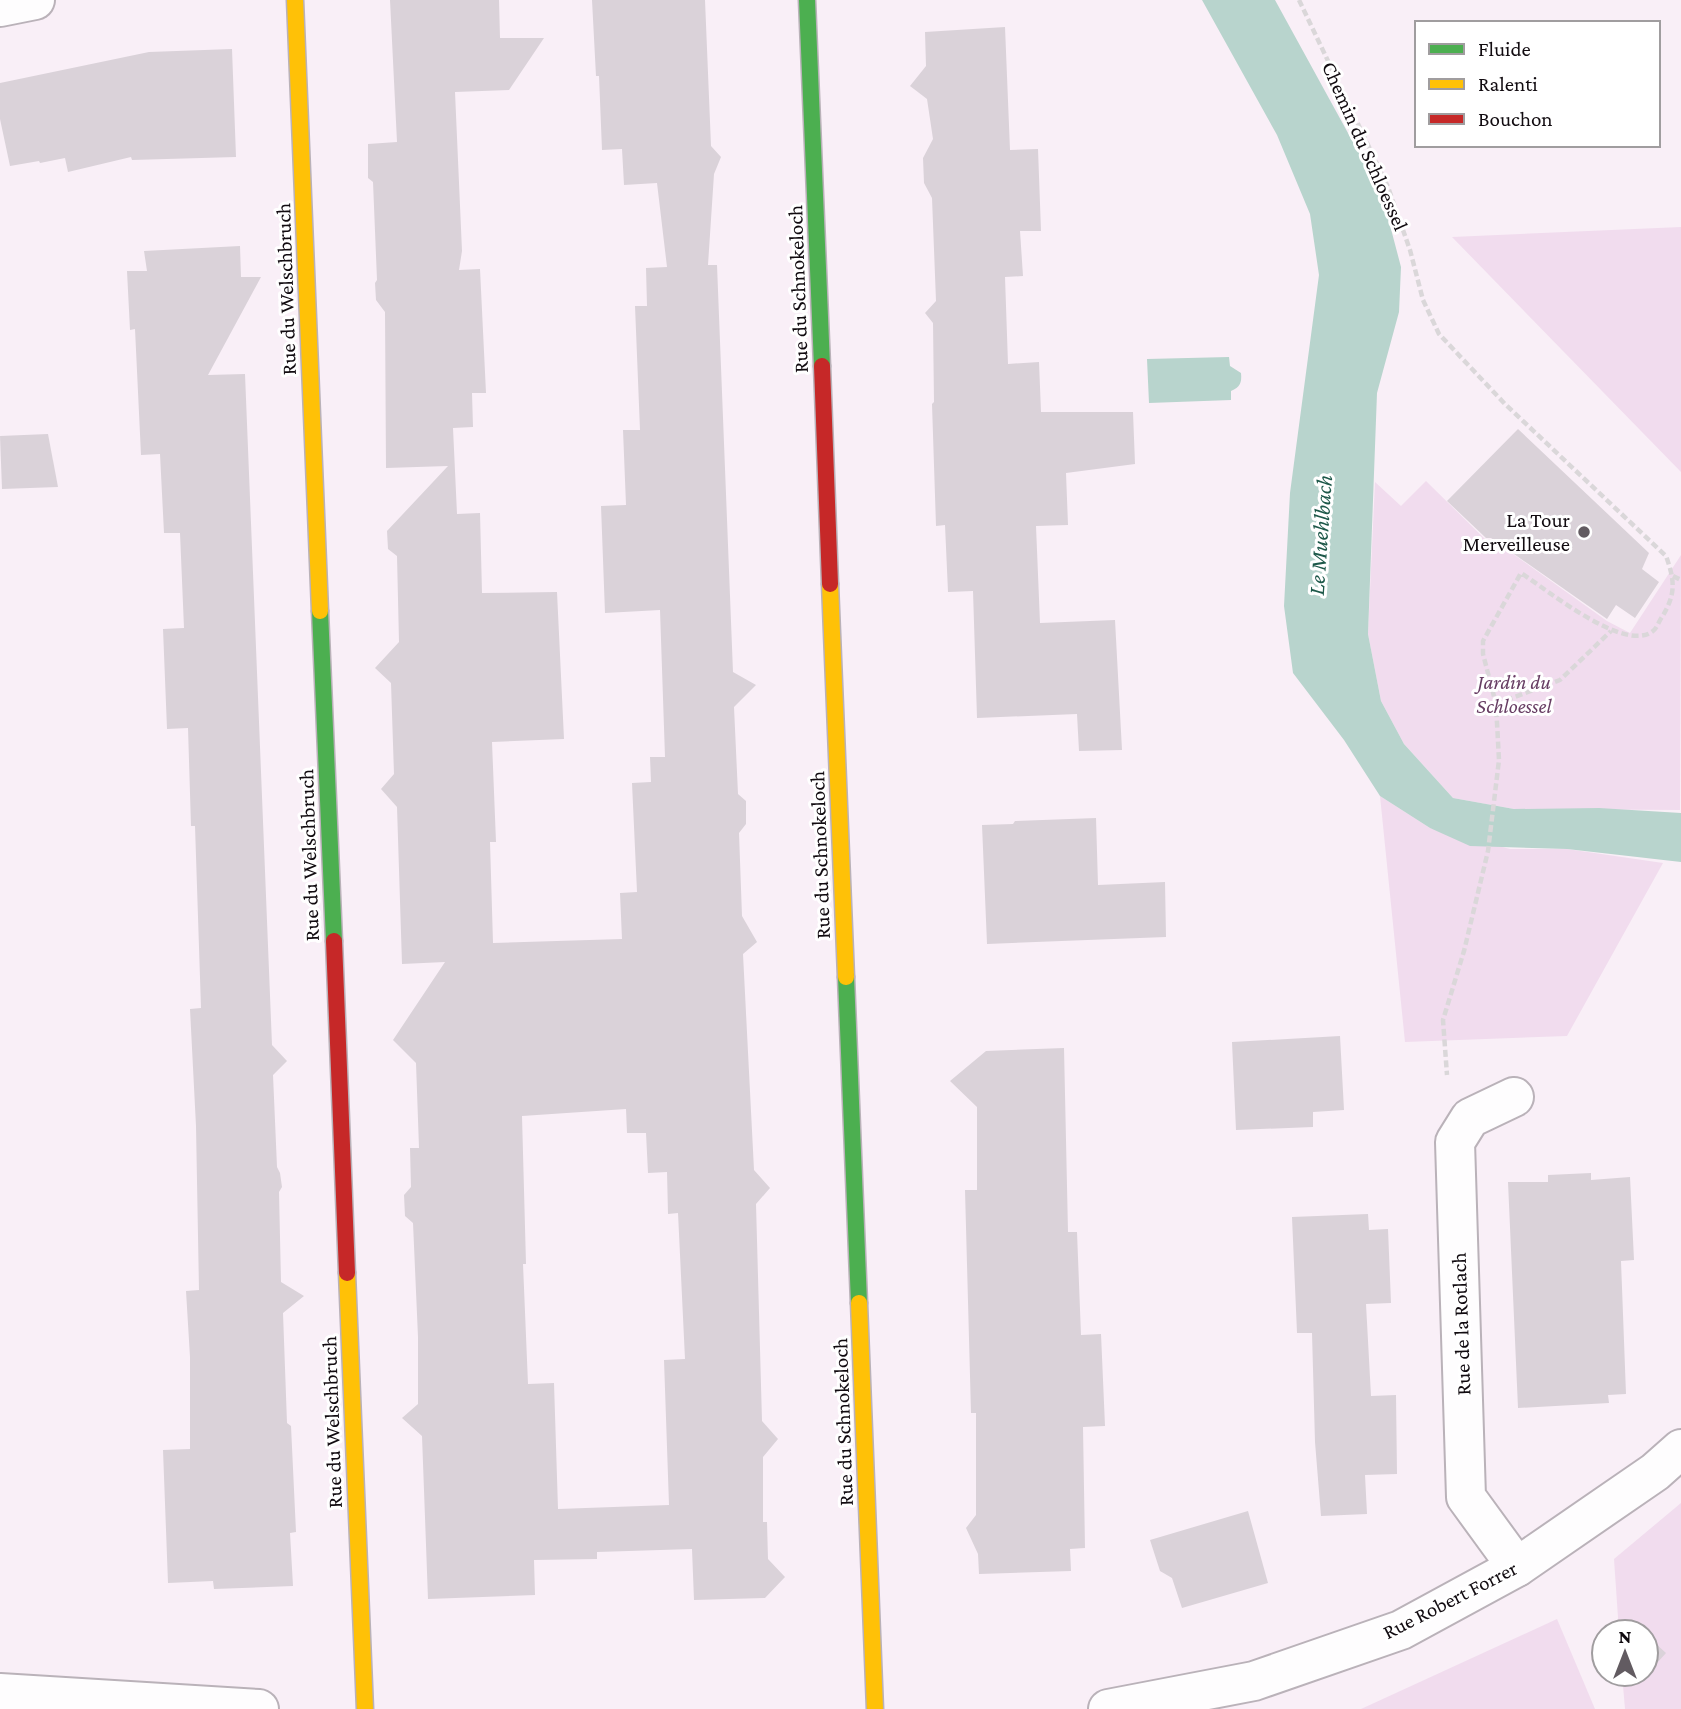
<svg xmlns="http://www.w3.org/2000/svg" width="1681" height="1709" viewBox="0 0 1681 1709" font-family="'Crimson Pro',serif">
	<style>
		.green { fill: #f1dcee }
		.water { fill: #b8d4cd }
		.building { fill: #dad2d9; fill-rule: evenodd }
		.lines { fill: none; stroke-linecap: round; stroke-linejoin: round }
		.street-casing { stroke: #bab2b9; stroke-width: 42 }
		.fast-casing { stroke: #bab2b9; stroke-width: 19 }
		.slow-casing { stroke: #bab2b9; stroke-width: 19 }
		.jam-casing { stroke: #bab2b9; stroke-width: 19 }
		.path { stroke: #dad7d9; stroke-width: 4.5; stroke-dasharray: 7 3.5; stroke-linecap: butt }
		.street { stroke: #fefdfe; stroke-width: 38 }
		.fast { stroke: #4caf50; stroke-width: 16 }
		.slow { stroke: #ffc107; stroke-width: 16 }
		.jam { stroke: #c62828; stroke-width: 16 }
		.poi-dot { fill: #625b61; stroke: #fff; stroke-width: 2.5 }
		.labels { text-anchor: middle; stroke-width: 6; stroke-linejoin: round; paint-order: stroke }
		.street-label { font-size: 21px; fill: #110b10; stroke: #fff }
		.poi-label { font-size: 21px; fill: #110b10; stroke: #fff; text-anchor: end }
		.park-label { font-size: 21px; font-style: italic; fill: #673d63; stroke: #fff }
		.water-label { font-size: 23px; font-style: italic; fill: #1d5849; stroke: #fff }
	</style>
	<rect width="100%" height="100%" fill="#f9eff7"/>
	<!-- green -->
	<g class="green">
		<polygon points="1681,227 1681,472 1452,237"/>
		<polygon points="1426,481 1494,548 1499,544 1607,621 1630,633 1681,555 1680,810 1514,809 1453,798 1404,744 1381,701 1368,634 1375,482 1401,506"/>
		<polygon points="1380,796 1430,828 1510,849 1567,849 1663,863 1567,1036 1405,1042"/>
		<polygon points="1681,1503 1681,1709 1625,1709 1622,1674 1646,1674 1646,1632 1619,1632 1614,1559"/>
		<polygon points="1557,1619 1595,1709 1361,1709"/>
	</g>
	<!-- water -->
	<g class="water">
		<polygon points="1202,0 1275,0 1382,195 1401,267 1399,312 1377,393 1368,634 1381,701 1404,744 1453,798 1514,809 1599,808 1681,813 1681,862 1567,849 1470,846 1430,828 1380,796 1344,740 1293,673 1284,606 1290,493 1319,275 1310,214 1277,135"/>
		<path d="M1229 357 1230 366 1241 373C1242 383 1240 387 1231 391V400L1149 403 1147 359Z"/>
	</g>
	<!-- building -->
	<g class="building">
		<path d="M390 0H499L500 38H544L509 90 455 92 462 251 459 270 480 269 486 393H472L473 427 453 428 457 514 480 513 482 593 557 592 564 739 492 742 496 842H490L493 943 622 939 620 893 637 892 632 783 651 782 650 757H665L660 610 605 613 601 506 626 505 623 430H640L635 306H647L646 268 667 267 657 183 624 185 622 149 602 150 599 76H596L592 0H705L711 146 721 157 714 174 708 265H717L733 672 756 685 734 707 738 794 746 801V824L739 833 742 916 757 942 743 954 754 1170 770 1188 756 1204 762 1421 778 1439 763 1457V1522H767L768 1559 785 1577 765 1598 694 1600 692 1549 597 1552V1559L534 1560 535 1595 428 1599 422 1436 402 1418 418 1404V1337L413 1223 405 1216 404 1195 411 1187 410 1148H419L416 1063 393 1040 445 962 402 964 397 807 381 789 394 774 391 683 375 668 399 642 397 556 388 549 387 531 448 466 386 468 385 312 376 300 375 283 377 280 373 182 368 178V144L397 142ZM626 1109 627 1133H646L648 1173 667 1172 668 1214 678 1213 685 1359 664 1360 669 1505 558 1509 554 1383 528 1384 523 1264H526L522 1116Z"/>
		<polygon points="1005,27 1010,150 1038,149 1041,231 1020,231 1023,276 1005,277 1008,364 1039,362 1041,412 1133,412 1135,464 1066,473 1068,525 1036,526 1040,623 1115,620 1122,750 1079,751 1077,714 977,718 973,591 948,592 945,525 936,526 932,404 934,402 933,323 925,313 936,301 932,198 924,183 923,158 933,139 927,99 910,86 926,66 925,32"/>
		<polygon points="232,49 236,157 132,160 131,157 68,172 65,158 40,163 39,161 10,166 0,119 0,83 149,52"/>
		<polygon points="240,246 241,277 261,277 208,375 245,374 272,1045 287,1061 273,1075 277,1167 280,1173 282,1187 279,1192 281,1282 304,1296 283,1313 287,1423 291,1426 296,1532 290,1533 293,1586 214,1589 213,1581 168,1583 163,1450 190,1449 190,1357 186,1291 199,1290 196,1126 190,1009 201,1008 195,826 191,826 188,728 167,729 163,629 184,628 180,533 164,533 160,454 141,455 135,329 130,330 127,271 147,271 144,251"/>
		<polygon points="1518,429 1649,553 1642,569 1659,582 1635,618 1616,605 1607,619 1491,538 1486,538 1447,501"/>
		<polygon points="48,434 58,487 2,489 0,436"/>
		<polygon points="1096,818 1098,885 1165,882 1166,937 987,944 982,825 1013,824 1015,821"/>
		<polygon points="1340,1036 1344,1110 1313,1112 1313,1127 1236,1130 1232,1042"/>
		<polygon points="1064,1048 1068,1232 1077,1232 1081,1335 1101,1334 1105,1426 1083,1427 1085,1548 1070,1549 1071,1571 979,1574 978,1554 966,1528 976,1515 976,1413 971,1413 965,1190 977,1190 977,1107 950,1081 986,1051"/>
		<polygon points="1591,1173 1591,1180 1630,1177 1634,1260 1621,1261 1626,1394 1608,1395 1609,1403 1518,1408 1508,1182 1548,1182 1548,1175"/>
		<polygon points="1368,1214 1369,1230 1388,1229 1391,1303 1366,1304 1371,1396 1396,1395 1397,1474 1365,1475 1367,1514 1321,1516 1315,1442 1312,1333 1297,1333 1292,1217"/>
		<polygon points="1248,1511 1268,1583 1182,1608 1172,1578 1160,1571 1150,1540"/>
		<polygon points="1646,1635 1666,1653 1638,1684 1626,1674 1646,1674"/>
	</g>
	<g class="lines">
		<defs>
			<g id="street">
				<polyline points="0,7 35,0"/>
				<polyline points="1514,1097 1470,1118 1455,1142 1466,1497 1517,1567"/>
				<polyline points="0,1693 259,1709"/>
				<polyline points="1108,1709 1254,1681 1401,1630 1517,1567 1655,1472 1681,1449"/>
			</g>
			<g id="fast">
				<polyline points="807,0 822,366"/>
				<polyline points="320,611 334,941"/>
				<polyline points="846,977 859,1303"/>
			</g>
			<g id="slow">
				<polyline points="295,0 320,611"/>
				<polyline points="830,584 846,977"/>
				<polyline points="347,1273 365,1709"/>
				<polyline points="859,1303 875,1709"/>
			</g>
			<g id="jam">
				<polyline points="822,366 830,584"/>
				<polyline points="334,941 347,1273"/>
			</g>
		</defs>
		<!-- street casing -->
		<use href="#street" class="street-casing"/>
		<!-- fast casing -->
		<use href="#fast" class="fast-casing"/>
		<!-- slow casing -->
		<use href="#slow" class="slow-casing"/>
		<!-- jam casing -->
		<use href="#jam" class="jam-casing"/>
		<!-- path -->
		<g class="path">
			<path d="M1299 0 1388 187 1410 250 1423 300 1439 334 1505 404 1666 556C1675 581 1676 594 1662 617 1659 621 1657 628 1653 631 1625 654 1546 589 1521 573L1483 641V654L1496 704 1499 760 1488 851 1464 951 1443 1020 1447 1075"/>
			<polyline points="1673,576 1681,580"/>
			<polyline points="1496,704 1560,680 1611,631"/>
		</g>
		<!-- street -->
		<use href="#street" class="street"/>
		<!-- fast -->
		<use href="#fast" class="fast"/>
		<!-- slow -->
		<use href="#slow" class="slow"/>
		<!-- jam -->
		<use href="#jam" class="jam"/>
	</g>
	<!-- markers -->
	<circle class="poi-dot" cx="1584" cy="532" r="7"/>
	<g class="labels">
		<!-- street labels -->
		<g class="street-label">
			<text transform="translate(1365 146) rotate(66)" y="7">Chemin du Schloessel</text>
			<text transform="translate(286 289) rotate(-92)" y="7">Rue du Welschbruch</text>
			<text transform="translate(798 289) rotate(-92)" y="7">Rue du Schnokeloch</text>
			<text transform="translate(309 855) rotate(-92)" y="7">Rue du Welschbruch</text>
			<text transform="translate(820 855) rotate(-92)" y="7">Rue du Schnokeloch</text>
			<text transform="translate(1461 1324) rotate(-92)" y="7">Rue de la Rotlach</text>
			<text transform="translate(332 1422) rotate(-92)" y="7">Rue du Welschbruch</text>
			<text transform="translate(843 1422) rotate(-92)" y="7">Rue du Schnokeloch</text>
			<text transform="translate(1450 1600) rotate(-27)" y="7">Rue Robert Forrer</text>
		</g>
		<!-- poi labels -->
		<g class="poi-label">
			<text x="1570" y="527">La Tour<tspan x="1570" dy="24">Merveilleuse</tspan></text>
		</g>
		<!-- park labels -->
		<g class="park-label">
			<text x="1514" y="689">Jardin du<tspan x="1514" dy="24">Schloessel</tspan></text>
		</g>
		<!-- water labels -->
		<g class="water-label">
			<text transform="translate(1320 535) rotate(-86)" y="8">Le Muehlbach</text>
		</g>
	</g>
	<!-- legend -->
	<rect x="1415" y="21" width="245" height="126" fill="#ffffff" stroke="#a09d9f" stroke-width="2"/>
	<rect x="1429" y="44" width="35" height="10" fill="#4caf50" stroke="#a09d9f" stroke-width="2"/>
	<text x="1478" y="56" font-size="21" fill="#110b10">Fluide</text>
	<rect x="1429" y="79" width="35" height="10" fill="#ffc107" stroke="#a09d9f" stroke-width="2"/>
	<text x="1478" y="91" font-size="21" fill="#110b10">Ralenti</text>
	<rect x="1429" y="114" width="35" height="10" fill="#c62828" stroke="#a09d9f" stroke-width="2"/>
	<text x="1478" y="126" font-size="21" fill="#110b10">Bouchon</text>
	<!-- north arrow -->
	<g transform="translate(1625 1653)"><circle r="33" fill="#ffffff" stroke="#a09d9f" stroke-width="2"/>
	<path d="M0-5L12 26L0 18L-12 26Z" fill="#625b61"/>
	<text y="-10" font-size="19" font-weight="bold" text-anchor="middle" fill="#110b10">N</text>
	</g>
</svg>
